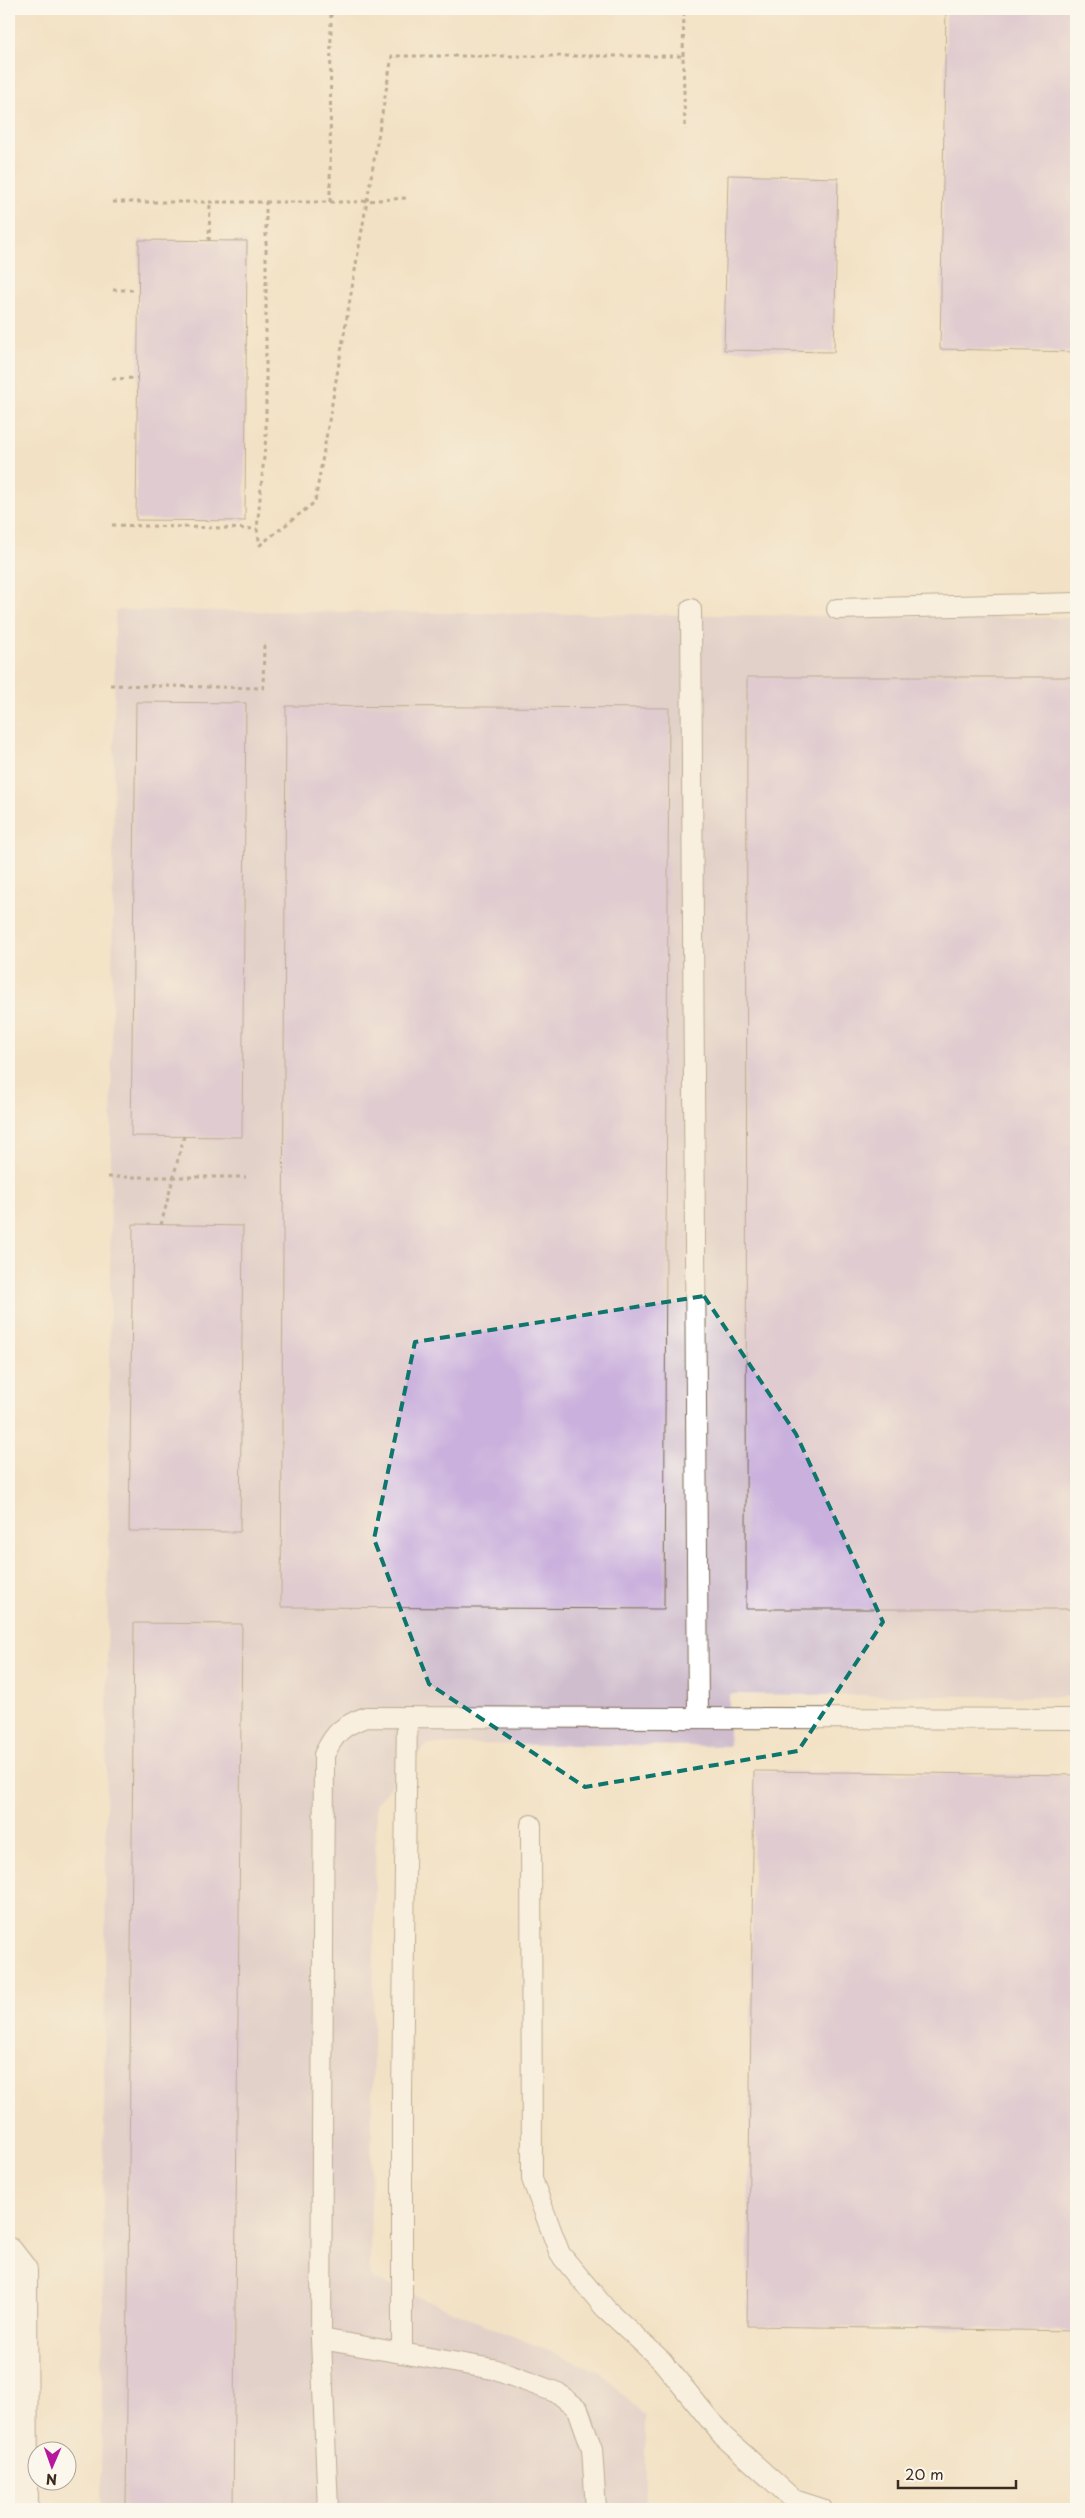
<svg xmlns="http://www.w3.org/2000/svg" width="1085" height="2518" viewBox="0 0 1085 2518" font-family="'Playpen Sans',sans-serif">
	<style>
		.industrial { fill: #cfbdce }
		.building { fill: #cab0dd }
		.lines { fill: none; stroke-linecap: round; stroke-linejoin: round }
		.lane-casing { stroke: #7b6a58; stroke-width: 22 }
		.secondary-casing { stroke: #7b6a58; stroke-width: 30 }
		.path { stroke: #7b6a58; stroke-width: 3; stroke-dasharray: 4 4; stroke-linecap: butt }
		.lane { stroke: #fff; stroke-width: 20 }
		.secondary { stroke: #fff; stroke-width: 28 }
		.marked { fill: none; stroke: #0f766e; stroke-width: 4; stroke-dasharray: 10 6; stroke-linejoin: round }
	</style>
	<rect width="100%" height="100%" fill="#fbf7ec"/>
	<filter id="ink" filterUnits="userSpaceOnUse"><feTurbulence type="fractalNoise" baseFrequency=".02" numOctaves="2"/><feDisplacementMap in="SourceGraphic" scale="10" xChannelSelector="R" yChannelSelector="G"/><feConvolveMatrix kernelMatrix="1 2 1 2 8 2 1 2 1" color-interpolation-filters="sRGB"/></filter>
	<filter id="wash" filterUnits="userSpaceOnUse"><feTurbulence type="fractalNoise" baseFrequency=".0096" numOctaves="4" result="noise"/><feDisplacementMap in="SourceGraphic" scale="20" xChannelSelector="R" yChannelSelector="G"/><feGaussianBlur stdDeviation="1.12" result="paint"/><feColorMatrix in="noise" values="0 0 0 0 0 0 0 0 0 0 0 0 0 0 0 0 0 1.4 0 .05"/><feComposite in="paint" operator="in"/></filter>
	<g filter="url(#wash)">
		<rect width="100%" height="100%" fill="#f2e1c4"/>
		<!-- industrial -->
		<polygon class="industrial" points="115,610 1076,618 1076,1697 729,1694 729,1746 427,1744 376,1804 370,2277 600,2372 645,2416 645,2509 101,2509"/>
		<g id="blocks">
			<!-- building -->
			<g class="building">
				<polygon points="946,9 1076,9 1076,352 940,349"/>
				<polygon points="728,175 838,178 834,352 724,350"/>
				<polygon points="139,240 247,241 245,521 136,520"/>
				<polygon points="747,677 1076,677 1076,1609 746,1609"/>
				<polygon points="136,702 246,703 242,1137 131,1136"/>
				<polygon points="286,706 669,708 664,1609 281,1607"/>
				<polygon points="133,1224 243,1226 240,1532 129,1531"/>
				<polygon points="134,1623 242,1624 233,2509 126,2509"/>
				<polygon points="754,1771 1076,1775 1076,2331 747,2326"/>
			</g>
		</g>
	</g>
	<g filter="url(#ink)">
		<use href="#blocks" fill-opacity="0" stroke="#7b6a58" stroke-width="1"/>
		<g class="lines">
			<defs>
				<g id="lane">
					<polyline points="691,609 698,1718"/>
					<polyline points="837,609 1076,603"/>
					<polyline points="531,1825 532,2179 560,2254 605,2308 662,2361 723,2436 794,2500 822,2509"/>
					<polyline points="321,2339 328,2509"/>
					<polyline points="402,2353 402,2096 407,1717"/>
					<path d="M596 2509 592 2449 578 2409 558 2393 493 2369 321 2339 324 1755C335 1732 342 1726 366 1717L1076 1719"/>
				</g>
				<polyline id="secondary" points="9,2252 23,2270 24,2509"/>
			</defs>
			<!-- lane casing -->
			<use href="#lane" class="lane-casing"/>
			<!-- secondary casing -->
			<use href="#secondary" class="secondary-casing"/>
			<!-- path -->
			<g class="path">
				<polyline points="683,56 684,9"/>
				<polyline points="113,202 266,202 266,436 257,529 260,545 315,502 392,56 683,56 685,130"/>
				<polyline points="266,202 353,202 406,198"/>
				<polyline points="330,202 331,9"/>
				<polyline points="209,241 210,202"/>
				<polyline points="113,290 137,290"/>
				<polyline points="112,379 137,378"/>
				<polyline points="112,525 257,529"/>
				<polyline points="110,685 263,688 264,645"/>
				<polyline points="108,1177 246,1177"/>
				<polyline points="161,1225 184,1136"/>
			</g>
			<!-- lane -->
			<use href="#lane" class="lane"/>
			<!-- secondary -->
			<use href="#secondary" class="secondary"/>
		</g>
	</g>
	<!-- marked area -->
	<path d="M0 0H1085V2518H0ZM704 1296 796 1434 883 1622 798 1751 585 1787 429 1684 374 1539 415 1342Z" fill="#f2e1c4" fill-opacity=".55" fill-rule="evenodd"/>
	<path class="marked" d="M704 1296 796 1434 883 1622 798 1751 585 1787 429 1684 374 1539 415 1342Z"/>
	<!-- margin -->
	<rect width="1085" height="2518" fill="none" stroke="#fbf7ec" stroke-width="30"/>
	<!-- north arrow -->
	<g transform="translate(52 2466) rotate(182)"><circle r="24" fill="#fbf7ec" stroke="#aea59a"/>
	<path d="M0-4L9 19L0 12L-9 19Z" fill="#b5179e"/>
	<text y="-8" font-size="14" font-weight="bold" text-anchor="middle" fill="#3b2a1e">N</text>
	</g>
	<!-- scale -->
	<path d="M898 2480v8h118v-8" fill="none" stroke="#3b2a1e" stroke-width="2.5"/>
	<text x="905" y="2480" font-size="15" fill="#3b2a1e" stroke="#fbf7ec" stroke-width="4" paint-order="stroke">20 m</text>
</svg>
